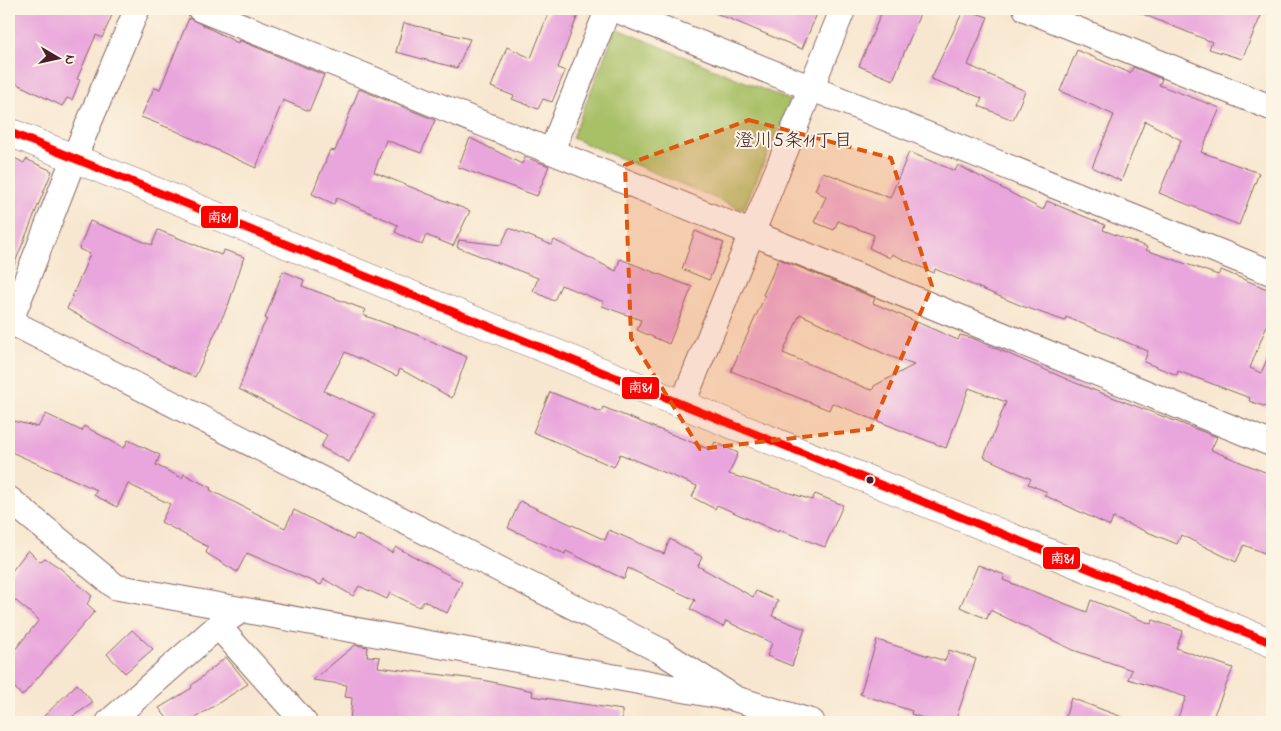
<svg xmlns="http://www.w3.org/2000/svg" width="1281" height="731" viewBox="0 0 1281 731" font-family="'Indie Flower','Klee One',sans-serif">
	<style>
		.green { fill: #a8c066; stroke: #797048 }
		.building { fill: #e9a6dc; fill-rule: evenodd }
		.lines { fill: none; stroke-linecap: round; stroke-linejoin: round }
		.minor-casing { stroke: #876565; stroke-width: 27 }
		.tertiary-casing { stroke: #876565; stroke-width: 29 }
		.minor { stroke: #fff; stroke-width: 25 }
		.tertiary { stroke: #fff; stroke-width: 28 }
		.bus-1-casing { stroke: #fcf5e5; stroke-width: 11 }
		.bus-1 { stroke: #f00; stroke-width: 8 }
		.marked { fill: #e0560e; fill-opacity: 0.2; stroke: #e0560e; stroke-width: 4; stroke-dasharray: 10 6; stroke-linejoin: round }
		.bus-dot { fill: #4a1f2b; stroke: #fcf5e5; stroke-width: 2 }
		.labels { text-anchor: middle; stroke-width: 4; stroke-linejoin: round; paint-order: stroke }
		.neighbourhood-label { font-size: 19px; fill: #4a1f2b; stroke: #fcf5e5 }
		.line-badge { stroke: #fcf5e5; stroke-width: 2 }
		.badge-label { font-size: 14px; text-anchor: middle; font-weight: bold; fill: #fff }
	</style>
	<rect width="100%" height="100%" fill="#fcf5e5"/>
	<filter id="ink" filterUnits="userSpaceOnUse"><feTurbulence type="fractalNoise" baseFrequency=".02" numOctaves="2"/><feDisplacementMap in="SourceGraphic" scale="10" xChannelSelector="R" yChannelSelector="G"/><feConvolveMatrix kernelMatrix="1 2 1 2 8 2 1 2 1" color-interpolation-filters="sRGB"/></filter>
	<filter id="wash" filterUnits="userSpaceOnUse"><feTurbulence type="fractalNoise" baseFrequency=".0096" numOctaves="4" result="noise"/><feDisplacementMap in="SourceGraphic" scale="20" xChannelSelector="R" yChannelSelector="G"/><feGaussianBlur stdDeviation="1.12" result="paint"/><feColorMatrix in="noise" values="0 0 0 0 0 0 0 0 0 0 0 0 0 0 0 0 0 1.4 0 .05"/><feComposite in="paint" operator="in"/></filter>
	<g filter="url(#wash)">
		<rect width="100%" height="100%" fill="#f8e7d0"/>
		<!-- green -->
		<polygon class="green" points="616,28 791,101 743,210 572,138"/>
		<g id="blocks">
			<!-- building -->
			<g class="building">
				<polygon points="9,9 98,9 113,13 102,38 96,35 77,79 80,80 72,100 67,98 62,106 9,80"/>
				<polygon points="550,9 580,9 558,68 565,71 552,102 543,99 538,109 512,99 514,96 491,87 507,47 531,58"/>
				<polygon points="706,9 819,9 802,49"/>
				<polygon points="883,9 922,9 893,80 859,66"/>
				<polygon points="964,9 988,17 968,65 1025,91 1013,120 979,106 982,98 931,79"/>
				<polygon points="1130,9 1264,9 1242,59 1209,49 1212,42"/>
				<polygon points="189,18 238,43 239,40 324,75 309,111 283,100 256,168 174,130 141,117 154,88 160,89"/>
				<polygon points="404,23 470,39 457,68 396,52"/>
				<polygon points="1077,50 1130,73 1133,67 1162,79 1159,85 1220,108 1201,152 1259,173 1239,225 1159,193 1181,140 1145,121 1121,181 1092,167 1114,115 1060,91"/>
				<polygon points="359,89 435,120 421,153 386,140 374,172 470,211 453,246 426,235 422,245 395,232 398,225 337,198 334,204 312,194 330,150 335,151"/>
				<polygon points="470,138 522,164 525,157 549,166 537,196 458,167"/>
				<polygon points="909,152 955,171 958,165 1043,210 1047,201 1105,225 1103,230 1147,247 1146,250 1218,275 1221,270 1272,291 1272,312 1250,368 1261,373 1272,348 1272,409 1249,401 1250,398 1178,371 1177,375 1144,362 1148,351 1066,317 1065,321 1022,306 935,269 934,273 892,254 890,258 869,248 874,235 838,221 834,230 814,222 826,197 815,190 823,172 890,198"/>
				<polygon points="9,155 24,163 26,159 52,171 10,275"/>
				<polygon points="90,221 152,245 158,230 221,255 224,250 244,257 229,303 195,377 172,367 67,309 90,254 79,249"/>
				<polygon points="509,228 552,245 554,240 616,271 620,259 692,287 669,344 637,330 641,320 602,306 604,302 561,285 554,301 533,291 538,278 457,247 459,240 501,245"/>
				<polygon points="695,231 724,243 709,280 682,269"/>
				<path d="M779 259 875 298 873 303 958 340 960 335 972 338 1078 384 1217 437 1211 450 1272 475V556L1244 545 1236 562 1181 535 1177 544 1113 518 1110 526 1044 495 1047 492 1028 484 1031 479 984 457 1006 402 969 388 946 448 832 403 829 410 731 371 765 296 763 295ZM800 314 887 355 914 365 874 386 873 390 868 389 783 353Z"/>
				<polygon points="283,271 304,280 302,286 366,310 363,315 415,334 467,357 452,398 400,369 397,376 345,352 324,391 375,414 349,462 321,447 327,435 239,389 259,334 267,319 265,318"/>
				<polygon points="550,392 601,412 603,407 711,450 715,442 738,453 729,474 812,500 815,494 843,505 825,547 779,530 778,532 717,505 715,509 692,497 697,486 620,454 614,467 533,432"/>
				<polygon points="46,414 82,431 84,426 124,448 128,440 160,455 156,465 182,478 184,474 211,488 210,490 285,528 294,510 353,540 356,534 392,553 396,547 462,582 447,613 424,601 419,607 390,593 387,599 359,586 353,596 324,579 321,585 247,553 237,572 206,553 208,547 161,522 170,504 128,484 117,507 94,495 97,490 9,451 9,420 38,427"/>
				<polygon points="520,501 605,540 609,530 664,554 670,539 702,557 698,566 753,597 756,591 778,601 772,616 805,629 792,666 767,656 772,643 726,621 723,627 690,609 695,600 628,568 624,579 566,551 565,554 508,528"/>
				<polygon points="28,550 40,562 45,558 60,568 92,596 87,604 95,611 22,696 9,681 9,657 39,620 9,595 9,575"/>
				<polygon points="978,565 1005,575 1003,580 1087,612 1091,600 1151,624 1153,620 1183,631 1176,648 1233,668 1211,722 1176,722 1186,697 1128,679 1132,670 1073,650 990,610 987,619 960,607"/>
				<polygon points="132,630 153,649 125,673 107,654"/>
				<polygon points="877,640 945,661 949,650 976,659 955,722 935,722 911,714 912,711 860,694"/>
				<polygon points="355,645 368,647 367,656 380,657 378,667 483,680 533,691 532,696 622,710 622,722 350,722 352,698 345,697 347,685 313,680"/>
				<polygon points="226,657 248,684 189,722 170,722 159,708 192,688 191,686"/>
				<polygon points="77,684 93,703 64,722 38,722"/>
				<polygon points="1071,698 1130,720 1130,722 1064,722"/>
			</g>
		</g>
	</g>
	<g filter="url(#ink)">
		<use href="#blocks" fill-opacity="0" stroke="#876565" stroke-width="1"/>
		<g class="lines">
			<defs>
				<g id="minor">
					<polyline points="200,9 1272,444"/>
					<polyline points="614,9 1272,273"/>
					<polyline points="1026,9 1272,108"/>
					<polyline points="552,150 608,9"/>
					<polyline points="9,321 659,650 736,699 812,722"/>
					<polyline points="10,322 74,158 137,9"/>
					<polyline points="682,405 843,9"/>
					<polyline points="9,499 116,587 725,697"/>
					<polyline points="218,626 304,722"/>
					<polyline points="109,722 218,626 240,611"/>
				</g>
				<polyline id="tertiary" points="9,132 1272,643"/>
			</defs>
			<!-- minor casing -->
			<use href="#minor" class="minor-casing"/>
			<!-- tertiary casing -->
			<use href="#tertiary" class="tertiary-casing"/>
			<!-- minor -->
			<use href="#minor" class="minor"/>
			<!-- tertiary -->
			<use href="#tertiary" class="tertiary"/>
			<defs>
				<polyline id="bus-1" points="9,132 1272,643"/>
			</defs>
			<!-- bus-1 casing -->
			<use href="#bus-1" class="bus-1-casing"/>
			<!-- bus-1 -->
			<use href="#bus-1" class="bus-1"/>
		</g>
	</g>
	<!-- marked area -->
	<path class="marked" d="M749 120 891 158 932 286 871 429 700 449 631 338 625 165Z"/>
	<!-- markers -->
	<circle class="bus-dot" cx="870" cy="480" r="4.5"/>
	<g class="labels">
		<!-- neighbourhood labels -->
		<g class="neighbourhood-label">
			<text x="794" y="146">澄川5条11丁目</text>
		</g>
	</g>
	<g class="line-badge">
		<rect x="200" y="205" width="39" height="24" rx="5" fill="#f00"/>
		<rect x="621" y="376" width="39" height="24" rx="5" fill="#f00"/>
		<rect x="1042" y="546" width="39" height="24" rx="5" fill="#f00"/>
	</g>
	<g class="badge-label">
		<text x="219" y="222">南81</text>
		<text x="640" y="392">南81</text>
		<text x="1062" y="563">南81</text>
	</g>
	<!-- margin -->
	<rect width="1281" height="731" fill="none" stroke="#fcf5e5" stroke-width="30"/>
	<!-- north arrow -->
	<g transform="translate(58 58) rotate(99)" stroke="#fcf5e5" stroke-width="4" paint-order="stroke">
	<path d="M0-4L9 19L0 12L-9 19Z" fill="#4a1f2b"/>
	<text y="-8" font-size="14" font-weight="bold" text-anchor="middle" fill="#4a1f2b">N</text>
	</g>
</svg>
